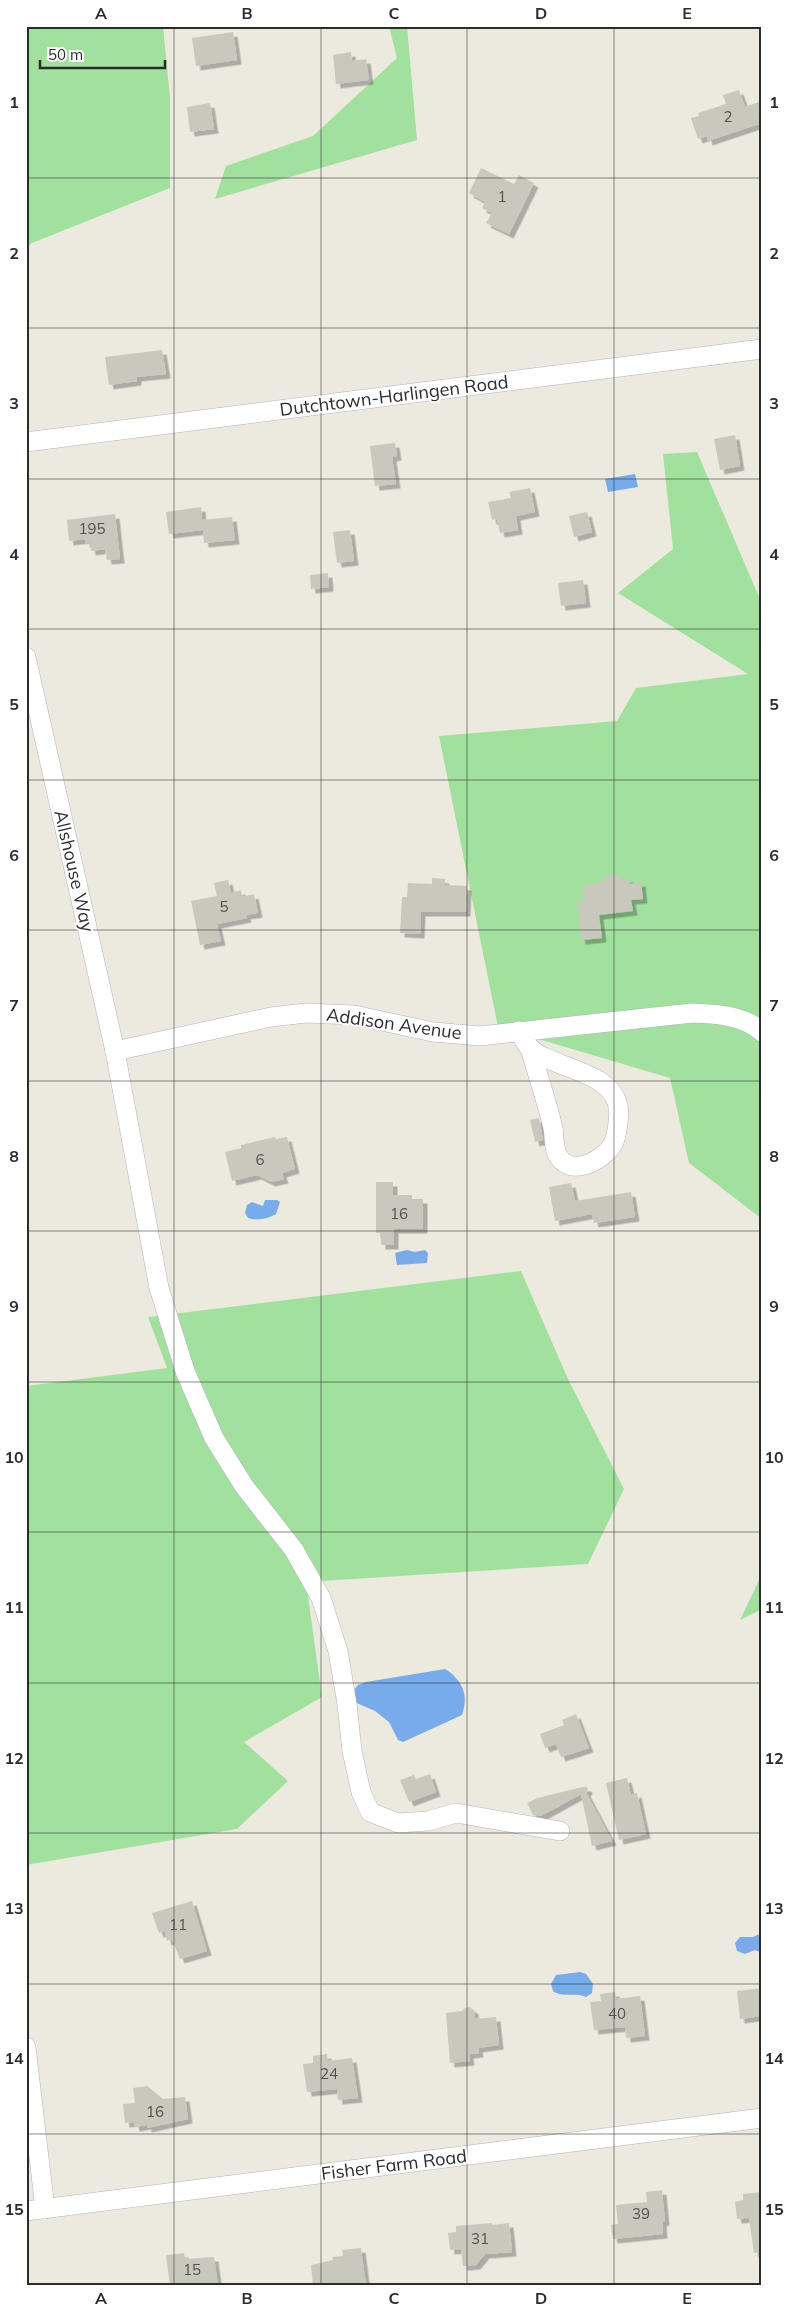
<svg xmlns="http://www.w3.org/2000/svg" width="788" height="2312" viewBox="0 0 788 2312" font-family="Mulish,sans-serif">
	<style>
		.green { fill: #a2e09e }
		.water { fill: #78abe9 }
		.building { fill: #c8c8bd; filter: url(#shadow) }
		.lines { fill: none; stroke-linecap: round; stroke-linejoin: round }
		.minor-casing { stroke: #b3b2be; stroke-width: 20 }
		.minor { stroke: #fff; stroke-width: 19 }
		.grid { fill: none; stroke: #2c2c2c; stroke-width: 1; stroke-opacity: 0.55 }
		.labels { text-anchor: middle; stroke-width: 4; stroke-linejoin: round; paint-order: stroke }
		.number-label { font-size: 15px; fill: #535350 }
		.street-label { font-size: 18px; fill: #2c2c2c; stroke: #fff }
		.neatline { fill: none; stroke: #2c2c2c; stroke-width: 2 }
		.grid-label { font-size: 16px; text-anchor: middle; font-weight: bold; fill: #2c2c2c }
	</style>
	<defs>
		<filter id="shadow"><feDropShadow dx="4.5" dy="4.5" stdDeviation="0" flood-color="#0004"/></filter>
	</defs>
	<rect width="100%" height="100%" fill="#eceadf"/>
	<!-- green -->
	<g class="green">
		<polygon points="26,26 163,26 170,98 170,188 32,243 26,248"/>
		<polygon points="389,26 407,26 417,140 215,199 226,166 313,136 397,58"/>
		<polygon points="697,452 762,604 762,1219 689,1163 670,1078 498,1027 439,736 617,721 636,688 748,674 618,593 673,549 663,454"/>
		<polygon points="521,1271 568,1379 624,1489 588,1564 306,1582 322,1697 244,1742 288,1781 237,1829 26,1865 26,1386 167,1368 148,1317"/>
		<polygon points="762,1574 762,1609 740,1620"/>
	</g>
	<!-- water -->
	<g class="water">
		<polygon points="635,474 638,487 608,492 605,479"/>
		<path d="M265 1200H277L280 1202 276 1214C268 1219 256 1221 248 1218L245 1213 247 1205 252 1202 263 1206Z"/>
		<polygon points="407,1250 415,1252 425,1250 428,1253 427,1263 397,1265 395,1253"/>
		<path d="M445 1669C463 1680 469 1696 462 1715L403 1742 398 1740 389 1722 375 1711 352 1701 350 1695 358 1685 366 1682Z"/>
		<polygon points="762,1933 762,1953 755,1950 745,1954 737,1951 735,1943 740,1937 753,1937"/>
		<path d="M580 1972 586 1974 593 1984 592 1993 586 1997C576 1992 562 1998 553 1991L551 1984 556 1975Z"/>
	</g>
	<!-- building -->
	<g class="building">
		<polygon points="233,32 237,60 196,66 192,38"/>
		<polygon points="351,52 352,61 366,59 369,80 336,84 333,55"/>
		<polygon points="739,90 745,107 762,101 762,123 708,141 707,136 698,139 691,118 699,116 698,113 726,104 723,95"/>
		<polygon points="210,103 214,129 190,132 187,107"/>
		<polygon points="481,168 514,184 519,175 534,183 509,234 486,223 492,213 482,208 485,202 469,193"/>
		<polygon points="162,350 166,374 137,377 137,381 109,385 105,357"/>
		<polygon points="735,435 740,466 720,470 714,439"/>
		<polygon points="395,443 397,456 392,457 396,484 375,486 370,446"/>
		<polygon points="530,488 535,512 516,516 518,530 500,533 497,519 492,520 488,502 511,498 509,492"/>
		<polygon points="201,507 202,520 232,517 235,540 204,543 203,530 169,534 166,512"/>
		<polygon points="587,512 592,532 574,537 569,516"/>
		<polygon points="115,514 120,559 107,560 105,549 91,551 90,542 85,543 85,539 69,541 67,520"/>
		<polygon points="350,530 354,561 337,563 333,532"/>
		<polygon points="328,573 329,587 311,589 310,575"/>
		<polygon points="583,580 586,603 561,606 558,583"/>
		<polygon points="620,874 620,879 629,878 629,884 641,882 643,899 631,900 633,911 599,915 602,938 581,940 577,902 584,901 583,886 604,881 603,876"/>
		<polygon points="432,878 445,879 445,885 467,886 466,912 421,912 420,934 400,933 402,897 407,897 408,883 432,884"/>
		<polygon points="228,880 231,893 241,890 242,897 254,894 258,913 246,915 247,918 217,924 221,941 200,945 191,901 217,896 214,883"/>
		<polygon points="539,1118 543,1140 535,1142 530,1120"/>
		<polygon points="275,1137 276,1139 287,1137 295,1169 282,1173 284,1179 271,1182 257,1175 232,1181 225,1152 241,1148 241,1145"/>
		<polygon points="376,1182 393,1182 393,1195 412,1195 412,1199 423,1199 423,1229 394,1229 394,1245 381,1245 381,1233 376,1233"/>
		<polygon points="571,1183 575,1201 631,1192 635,1217 594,1223 592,1214 555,1221 549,1187"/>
		<polygon points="576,1714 589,1748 561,1757 556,1744 545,1748 540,1734 564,1725 562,1720"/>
		<polygon points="430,1774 436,1792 409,1802 400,1780 414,1775 416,1779"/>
		<polygon points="627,1778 631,1795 637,1793 646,1834 619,1840 606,1783"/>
		<polygon points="583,1787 587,1787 588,1790 586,1792 612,1841 592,1846 581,1794 541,1816 533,1815 527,1803 537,1798"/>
		<polygon points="192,1901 207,1951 180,1959 172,1939 167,1941 165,1931 159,1933 152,1913"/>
		<polygon points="762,1988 762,2016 740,2019 737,1991"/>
		<polygon points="615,1992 616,1999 640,1996 645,2036 626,2038 625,2027 594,2030 590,2002 601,2001 600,1994"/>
		<polygon points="470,2007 474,2010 475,2019 496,2017 499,2045 478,2048 479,2053 469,2054 470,2061 450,2063 446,2013 462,2011 465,2008"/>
		<polygon points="327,2054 328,2061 352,2058 358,2098 338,2100 337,2089 307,2092 303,2064 313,2063 313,2056"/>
		<polygon points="147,2086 163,2099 185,2097 188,2119 147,2128 147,2125 135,2127 134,2122 125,2123 123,2104 135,2103 133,2088"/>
		<polygon points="662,2190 665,2221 662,2222 663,2234 613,2239 611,2225 618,2224 616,2205 647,2202 646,2192"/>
		<polygon points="762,2192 762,2252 754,2253 749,2218 737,2219 735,2202 743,2200 743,2194"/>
		<polygon points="492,2223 492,2225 509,2223 512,2252 485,2254 476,2265 463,2266 461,2249 450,2250 448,2233 456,2232 456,2226"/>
		<polygon points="361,2248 366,2286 313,2286 311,2265 333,2260 332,2257 343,2256 342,2250"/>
		<polygon points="184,2253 185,2259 214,2257 218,2286 170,2286 166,2255"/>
	</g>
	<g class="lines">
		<defs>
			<g id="minor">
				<polyline points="26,442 762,349"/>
				<polyline points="26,657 115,1051 159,1288 185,1371 214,1438 244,1486 294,1550 321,1598 338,1651 347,1704 352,1751 361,1792 370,1812 398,1823 428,1821 456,1813 560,1831"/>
				<path d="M519 1031C522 1036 525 1043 529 1047 548 1068 610 1069 618 1106 620 1115 617 1136 613 1144 603 1161 569 1179 557 1154 553 1146 555 1133 552 1124 546 1099 537 1073 530 1048"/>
				<path d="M115 1051 271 1017 306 1013 354 1015 433 1032 480 1036 692 1013C716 1014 744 1015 762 1032"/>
				<polyline points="26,2047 45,2209"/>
				<polyline points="26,2211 762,2118"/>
			</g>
		</defs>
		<!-- minor casing -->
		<use href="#minor" class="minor-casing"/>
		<!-- minor -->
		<use href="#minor" class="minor"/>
	</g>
	<!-- grid -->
	<path class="grid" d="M174 26V2286M321 26V2286M467 26V2286M614 26V2286M26 178H762M26 328H762M26 479H762M26 629H762M26 780H762M26 930H762M26 1081H762M26 1231H762M26 1382H762M26 1532H762M26 1683H762M26 1833H762M26 1984H762M26 2134H762"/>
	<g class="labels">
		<!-- number labels -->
		<g class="number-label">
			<text x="728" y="122">2</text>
			<text x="502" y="202">1</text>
			<text x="92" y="534">195</text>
			<text x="224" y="912">5</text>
			<text x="260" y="1165">6</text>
			<text x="399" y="1219">16</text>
			<text x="178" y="1930">11</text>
			<text x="617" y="2019">40</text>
			<text x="329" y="2079">24</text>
			<text x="155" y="2117">16</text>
			<text x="641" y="2219">39</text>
			<text x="480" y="2244">31</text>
			<text x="192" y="2275">15</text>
		</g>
		<!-- street labels -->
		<g class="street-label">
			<text transform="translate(394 396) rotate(-7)" y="6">Dutchtown-Harlingen Road</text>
			<text transform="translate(74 871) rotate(77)" y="6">Allshouse Way</text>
			<text transform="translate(394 1024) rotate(8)" y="6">Addison Avenue</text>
			<text transform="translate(394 2165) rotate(-7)" y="6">Fisher Farm Road</text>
		</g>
	</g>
	<!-- border -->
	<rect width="788" height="2312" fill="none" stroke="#ffffff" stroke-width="55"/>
	<!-- scale -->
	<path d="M40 60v8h125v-8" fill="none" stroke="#2c2c2c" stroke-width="2.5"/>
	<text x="48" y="60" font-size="15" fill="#2c2c2c" stroke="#ffffff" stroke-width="4" paint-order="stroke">50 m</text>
	<rect x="28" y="28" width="732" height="2256" class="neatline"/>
	<g class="grid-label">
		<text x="101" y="19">A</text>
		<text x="247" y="19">B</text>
		<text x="394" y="19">C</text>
		<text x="541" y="19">D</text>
		<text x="687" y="19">E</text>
		<text x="14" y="108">1</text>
		<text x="774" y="108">1</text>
		<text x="14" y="259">2</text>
		<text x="774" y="259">2</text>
		<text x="14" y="409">3</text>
		<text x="774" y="409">3</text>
		<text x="14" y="560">4</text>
		<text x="774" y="560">4</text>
		<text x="14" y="710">5</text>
		<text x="774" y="710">5</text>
		<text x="14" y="861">6</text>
		<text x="774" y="861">6</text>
		<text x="14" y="1011">7</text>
		<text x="774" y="1011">7</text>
		<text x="14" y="1162">8</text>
		<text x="774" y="1162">8</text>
		<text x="14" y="1312">9</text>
		<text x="774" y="1312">9</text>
		<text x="14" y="1463">10</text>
		<text x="774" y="1463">10</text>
		<text x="14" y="1613">11</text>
		<text x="774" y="1613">11</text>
		<text x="14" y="1764">12</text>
		<text x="774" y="1764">12</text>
		<text x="14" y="1914">13</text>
		<text x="774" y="1914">13</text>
		<text x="14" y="2064">14</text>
		<text x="774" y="2064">14</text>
		<text x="14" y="2215">15</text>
		<text x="774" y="2215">15</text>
		<text x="101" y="2304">A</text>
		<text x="247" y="2304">B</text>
		<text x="394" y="2304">C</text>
		<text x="541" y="2304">D</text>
		<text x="687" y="2304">E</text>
	</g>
</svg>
